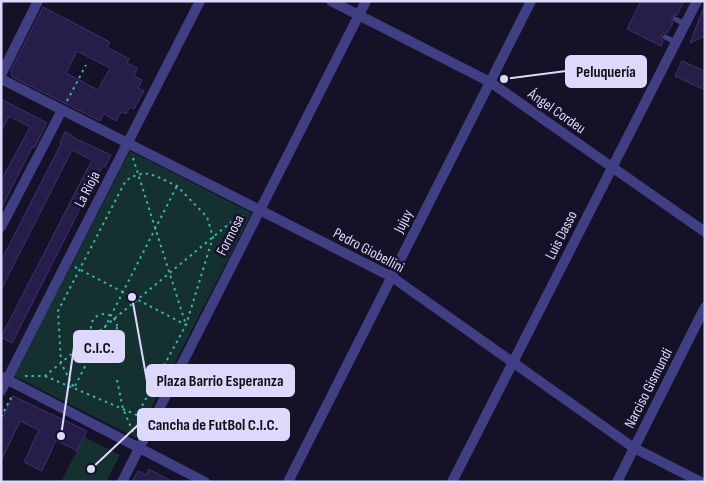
<svg xmlns="http://www.w3.org/2000/svg" width="706" height="483" viewBox="0 0 706 483" font-family="'Sofia Sans Condensed',sans-serif">
	<style>
		.green { fill: #143130 }
		.building { fill: #261e48; stroke: #3d3172; fill-rule: evenodd }
		.lines { fill: none; stroke-linecap: round; stroke-linejoin: round }
		.path { stroke: #36b5ab; stroke-width: 2; stroke-dasharray: 2.5 4; stroke-linecap: butt }
		.lane { stroke: #403f84; stroke-width: 5 }
		.street { stroke: #403f84; stroke-width: 10 }
		.labels { text-anchor: middle; stroke-width: 5; stroke-linejoin: round; paint-order: stroke }
		.street-label { font-size: 15px; fill: #ddd9fd; stroke: #151127 }
		.leader { fill: none; stroke: #ddd9fd; stroke-width: 2 }
		.callout-dot { fill: #ddd9fd; stroke: #151127; stroke-width: 2 }
		.callout { fill: #ddd9fd; stroke: #ddd9fd; stroke-width: 2 }
		.callout-label { font-size: 16px; text-anchor: middle; font-weight: bold; fill: #111 }
	</style>
	<rect width="100%" height="100%" fill="#151127"/>
	<!-- green -->
	<g class="green">
		<polygon points="130,151 252,213 136,438 14,376"/>
		<polygon points="84,437 120,455 106,482 61,482"/>
	</g>
	<!-- building -->
	<g class="building">
		<polygon points="641,1 684,1 677,15 671,17 671,20 673,23 667,33 664,33 661,35 661,38 663,41 661,46 627,29"/>
		<path d="M43 7 110 42 107 47 129 59 127 63 137 68 134 76 142 80 138 88 144 91 134 109 130 107 126 114 121 112 116 121 104 114 100 121 12 77 11 70ZM77 51 110 68 98 90 66 73Z"/>
		<polygon points="704,7 705,36 690,43"/>
		<polygon points="682,61 705,71 705,90 675,76"/>
		<polygon points="1,99 47,123 34,148 32,147 1,209 1,181 30,127 9,116 1,132"/>
		<polygon points="65,132 73,136 72,137 111,155 105,167 103,166 95,179 12,343 1,337 92,160 72,150 1,290 1,261 61,144 60,143"/>
		<polygon points="13,396 87,431 77,451 56,440 42,471 24,462 39,430 20,421 1,461 1,421"/>
		<polygon points="149,469 173,482 132,482 138,471 146,475"/>
	</g>
	<g class="lines">
		<!-- path -->
		<g class="path">
			<polyline points="67,101 86,65"/>
			<polyline points="133,158 186,325"/>
			<polyline points="75,267 186,325"/>
			<circle cx="104" cy="327" r="13"/>
			<polyline points="25,376 45,376 236,218 246,215"/>
			<polyline points="45,376 137,415 186,325 213,237 207,217 177,186 156,176 144,173 131,177 125,182 58,311 61,363 74,388 177,186"/>
			<polyline points="117,380 123,409 134,434"/>
			<polyline points="1,417 12,396"/>
		</g>
		<!-- lane -->
		<g class="lane">
			<polyline points="675,19 685,24"/>
			<polyline points="665,37 676,42"/>
		</g>
		<!-- street -->
		<g class="street">
			<polyline points="331,1 490,82 705,232"/>
			<polyline points="1,75 38,1"/>
			<polyline points="1,79 392,277 634,448 701,482"/>
			<polyline points="1,227 62,110"/>
			<polyline points="2,377 205,482"/>
			<polyline points="1,391 200,1"/>
			<polyline points="122,482 366,1"/>
			<polyline points="288,482 531,1"/>
			<polyline points="452,482 697,1"/>
			<polyline points="617,482 705,307"/>
		</g>
	</g>
	<g class="labels">
		<!-- street labels -->
		<g class="street-label">
			<text transform="translate(557 111) rotate(35)" y="5">Ángel Cordeu</text>
			<text transform="translate(87 189) rotate(-63)" y="5">La Rioja</text>
			<text transform="translate(403 221) rotate(-63)" y="5">Jujuy</text>
			<text transform="translate(230 235) rotate(-63)" y="5">Formosa</text>
			<text transform="translate(561 235) rotate(-63)" y="5">Luis Dasso</text>
			<text transform="translate(369 250) rotate(28)" y="5">Pedro Giobellini</text>
			<text transform="translate(648 388) rotate(-63)" y="5">Narciso Gismundi</text>
		</g>
	</g>
	<!-- callouts -->
	<path class="leader" d="M504 79L566 71M61 436L74 347M132 297L147 381M91 469L138 425"/>
	<g class="callout-dot">
		<circle cx="504" cy="79" r="5"/>
		<circle cx="61" cy="436" r="5"/>
		<circle cx="132" cy="297" r="5"/>
		<circle cx="91" cy="469" r="5"/>
	</g>
	<g class="callout">
		<rect x="566" y="56" width="80" height="31" rx="5"/>
		<rect x="74" y="331" width="50" height="31" rx="5"/>
		<rect x="147" y="365" width="147" height="31" rx="5"/>
		<rect x="138" y="409" width="151" height="31" rx="5"/>
	</g>
	<g class="callout-label">
		<text x="606" y="77">Peluquería</text>
		<text x="99" y="353">C.I.C.</text>
		<text x="220" y="386">Plaza Barrio Esperanza</text>
		<text x="213" y="430">Cancha de FutBol C.I.C.</text>
	</g>
	<!-- border -->
	<rect width="706" height="483" fill="none" stroke="#ddd9fd" stroke-width="5"/>
</svg>
